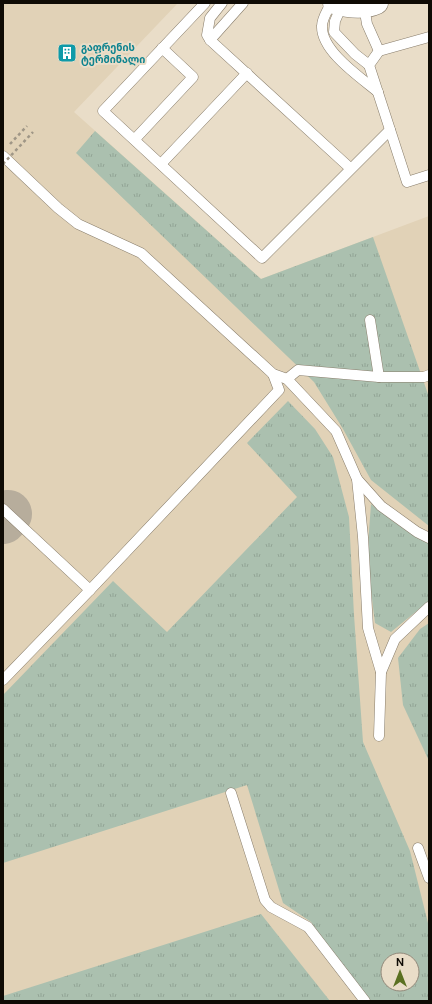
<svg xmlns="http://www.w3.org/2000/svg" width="432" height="1004" viewBox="0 0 432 1004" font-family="'DM Sans','Noto Sans Georgian',sans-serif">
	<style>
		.built { fill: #e1d2b7; fill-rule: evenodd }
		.grass { fill: url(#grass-tufts); fill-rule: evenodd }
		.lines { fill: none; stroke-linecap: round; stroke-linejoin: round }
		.taxiway { stroke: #b7ad9c; stroke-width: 48 }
		.service-casing { stroke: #887d6b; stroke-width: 11 }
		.primary-casing { stroke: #887d6b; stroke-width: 23 }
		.path { stroke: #9f9686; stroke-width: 2.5; stroke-dasharray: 3 3; stroke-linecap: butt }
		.service { stroke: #fff; stroke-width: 10 }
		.primary { stroke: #fff; stroke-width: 22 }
		.path-bridge { stroke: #9f9686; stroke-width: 2.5; stroke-dasharray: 3 3; stroke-linecap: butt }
		.labels { text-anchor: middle; stroke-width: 4; stroke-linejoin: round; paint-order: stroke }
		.culture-label { font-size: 10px; font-weight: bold; fill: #0d838f; stroke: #e9ddc8; text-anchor: start }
	</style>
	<defs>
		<pattern id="grass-tufts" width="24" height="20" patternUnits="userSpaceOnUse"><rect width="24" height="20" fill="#abc0af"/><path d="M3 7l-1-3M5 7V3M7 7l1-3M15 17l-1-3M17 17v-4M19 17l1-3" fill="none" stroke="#92a495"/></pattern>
	</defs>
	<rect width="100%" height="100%" fill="#e9ddc8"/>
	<!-- built -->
	<path class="built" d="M3 3H178L74 112 261 279 429 216V1001H3ZM388 960H412V984H388Z"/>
	<!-- grass -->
	<g class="grass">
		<polygon points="95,131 261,279 373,237 429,397 429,526 371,480 343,429 314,382 76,153"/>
		<path d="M288 401 315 429 333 457 349 517 354 615 363 742 410 851 429 927V1001H367L311 922 283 903 247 785 3 863V695L113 581 167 632 297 497 247 443ZM388 960H412V984H388Z"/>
		<polygon points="371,504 394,522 429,542 429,601 391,632 375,623 367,558"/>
		<polygon points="429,623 429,761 403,705 398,658 420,629"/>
		<polygon points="261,914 330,1001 3,1001 3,996"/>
	</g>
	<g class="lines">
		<!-- taxiway -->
		<polyline class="taxiway" points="3,520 8,514"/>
		<defs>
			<g id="service">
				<polyline points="205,3 103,111 262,258 390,130"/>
				<polyline points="222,3 210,18 207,35 210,40 350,168"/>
				<path d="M331 3C328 10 322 18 322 26 321 51 360 77 378 92"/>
				<polyline points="342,5 335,21 334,32 355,54 369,65"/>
				<polyline points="364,6 367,24 379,51"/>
				<polyline points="429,37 379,51 369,65 407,182 429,175"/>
				<polyline points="210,40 243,3"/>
				<polyline points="135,139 193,77 162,48"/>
				<polyline points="3,156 58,208 78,224 141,253 273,374 287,379 336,431 357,479 363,537 368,628 381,672 379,736"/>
				<polyline points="161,164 247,73"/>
				<polyline points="370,320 379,377"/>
				<polyline points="287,379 298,370 379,377 424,377 429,375"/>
				<polyline points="357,479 381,506 417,532 429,538"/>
				<polyline points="3,509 90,590"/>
				<polyline points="381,672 395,639 429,607"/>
				<polyline points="3,680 90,590 279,390 273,374"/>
				<polyline points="231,793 265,900 271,907 308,927 365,1001"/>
				<polyline points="418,848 429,878"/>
			</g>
			<path id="primary" d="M334 3C348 7 364 9 377 3"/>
		</defs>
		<!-- service casing -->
		<use href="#service" class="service-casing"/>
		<!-- primary casing -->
		<use href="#primary" class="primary-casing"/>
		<!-- path -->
		<polyline class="path" points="10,144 27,126"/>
		<!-- service -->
		<use href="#service" class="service"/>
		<!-- primary -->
		<use href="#primary" class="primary"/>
		<!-- path-bridge -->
		<polyline class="path-bridge" points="3,164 33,132"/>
	</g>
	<!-- icons -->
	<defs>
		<symbol id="building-square" viewBox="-11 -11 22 22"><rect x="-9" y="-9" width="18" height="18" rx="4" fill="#0f9aa8" stroke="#e9ddc8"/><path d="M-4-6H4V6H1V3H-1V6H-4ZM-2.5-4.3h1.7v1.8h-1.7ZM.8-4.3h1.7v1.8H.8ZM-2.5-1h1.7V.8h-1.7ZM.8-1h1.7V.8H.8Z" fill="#fff"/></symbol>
	</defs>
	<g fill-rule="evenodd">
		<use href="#building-square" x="56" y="42" width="22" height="22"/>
	</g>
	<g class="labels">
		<!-- culture labels -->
		<g class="culture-label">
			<text x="81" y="51">გაფრენის<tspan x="81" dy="12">ტერმინალი</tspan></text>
		</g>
	</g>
	<!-- border -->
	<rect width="432" height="1004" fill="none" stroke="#0f0b05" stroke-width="8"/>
	<!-- north arrow -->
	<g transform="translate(400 972)"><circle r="19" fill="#e9ddc8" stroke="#92897a"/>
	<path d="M0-3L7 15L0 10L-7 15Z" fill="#5a7021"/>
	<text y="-6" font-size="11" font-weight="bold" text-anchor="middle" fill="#0f0b05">N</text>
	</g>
</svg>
